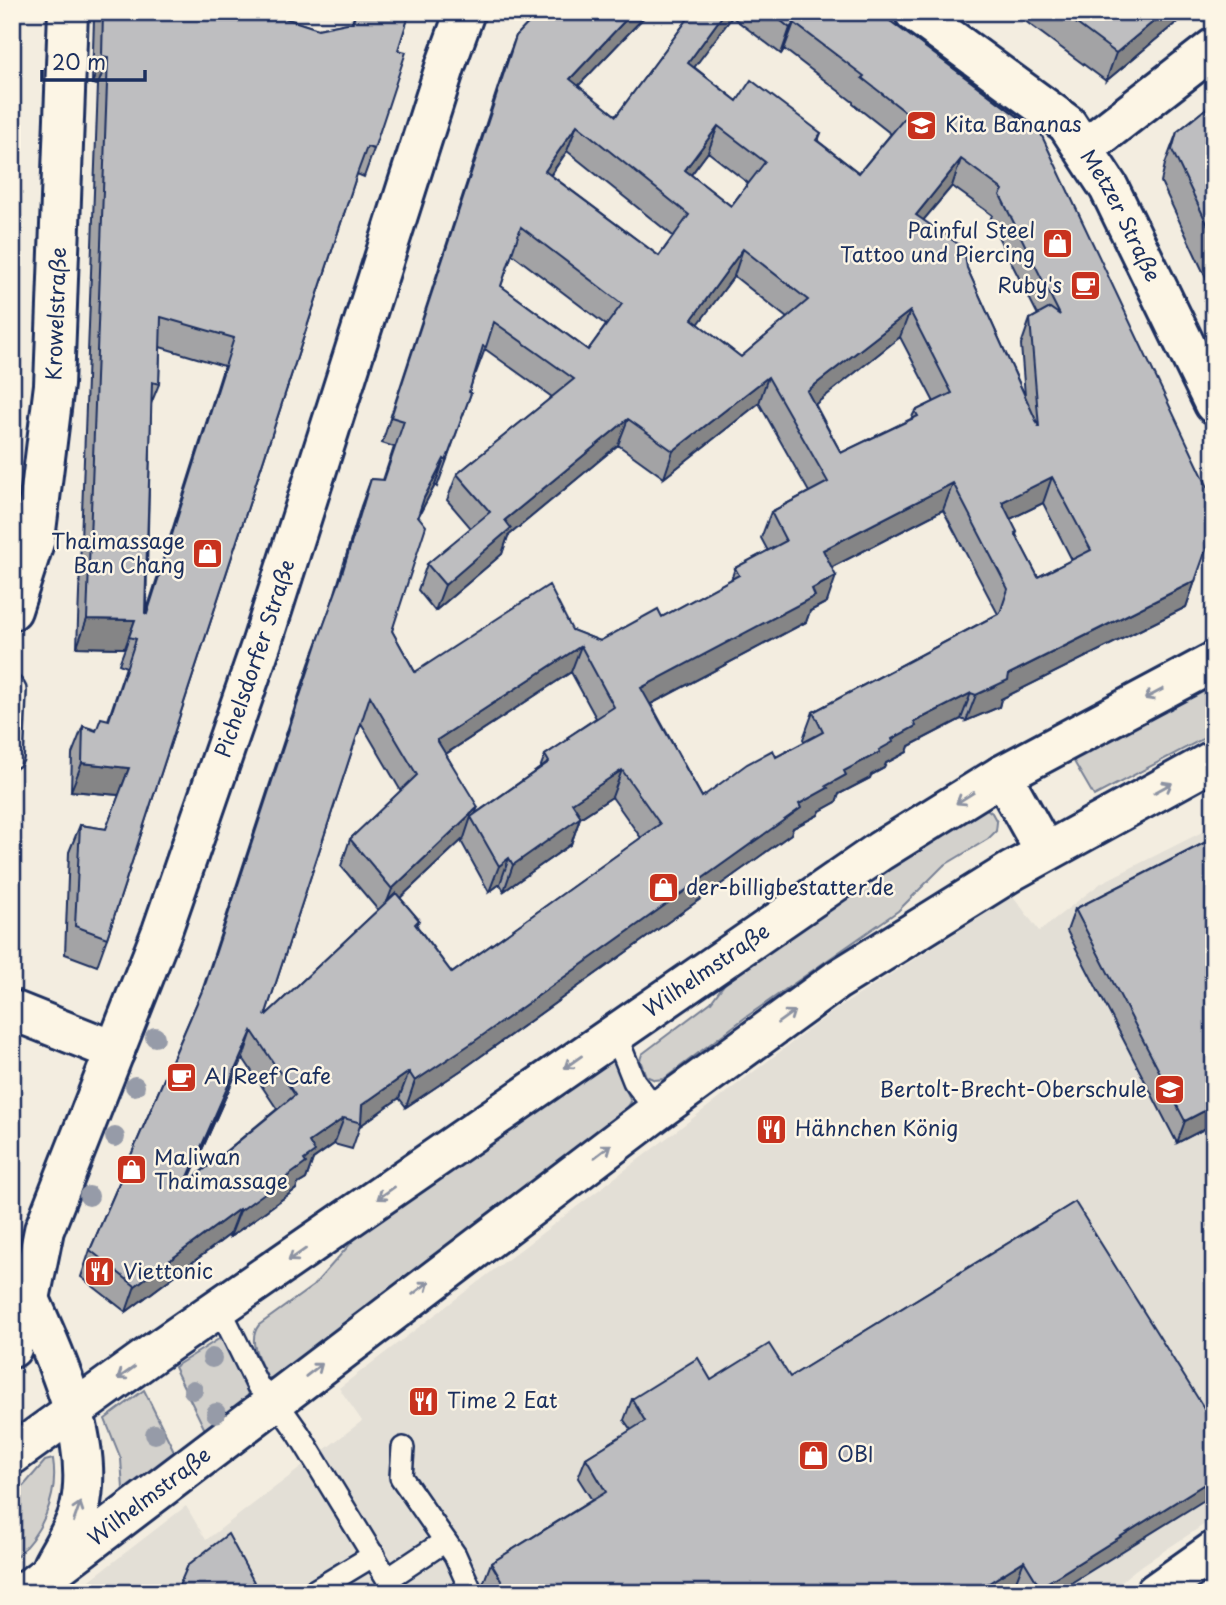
<svg xmlns="http://www.w3.org/2000/svg" width="1226" height="1605" viewBox="0 0 1226 1605" font-family="'Playpen Sans',sans-serif">
	<style>
		.built { fill: #e3dfd6 }
		.green { fill: #d3d1cc; stroke: #778095; stroke-width: 2 }
		.lines { fill: none; stroke-linecap: round; stroke-linejoin: round }
		.lane-casing { stroke: #1b2f5e; stroke-width: 26 }
		.street-casing { stroke: #1b2f5e; stroke-width: 44 }
		.secondary-casing { stroke: #1b2f5e; stroke-width: 44 }
		.lane { stroke: #fcf5e5; stroke-width: 21 }
		.street { stroke: #fcf5e5; stroke-width: 38 }
		.secondary { stroke: #fcf5e5; stroke-width: 38 }
		.tree { fill: #969ba8 }
		.wall { fill: #a3a3a5; stroke: #1b2f5e; stroke-width: 2; fill-rule: evenodd }
		.shaded-wall { fill: #858586; stroke: #1b2f5e; stroke-width: 2 }
		.building { fill: #bebec0; stroke: #1b2f5e; stroke-width: 2; fill-rule: evenodd }
		.oneway { stroke: #8c92a2 }
		.labels { text-anchor: middle; stroke-width: 5; stroke-linejoin: round; paint-order: stroke }
		.poi-label { font-size: 21px; fill: #1b2f5e; stroke: #fcf5e5; text-anchor: start }
		.street-label { font-size: 21px; fill: #1b2f5e; stroke: #fcf5e5 }
	</style>
	<rect width="100%" height="100%" fill="#f3ede0"/>
	<filter id="ink" filterUnits="userSpaceOnUse"><feTurbulence type="fractalNoise" baseFrequency=".0143" numOctaves="2"/><feDisplacementMap in="SourceGraphic" scale="14" xChannelSelector="R" yChannelSelector="G"/><feConvolveMatrix kernelMatrix="1 2 1 2 8 2 1 2 1" color-interpolation-filters="sRGB"/></filter>
	<g filter="url(#ink)">
		<!-- built -->
		<polygon class="built" points="1214,826 1214,1518 1135,1570 1107,1593 73,1593 186,1506 206,1540 362,1421 339,1388 832,1012 1013,896 1039,931 1101,883"/>
		<!-- green -->
		<g class="green">
			<polygon points="1214,681 1214,733 1094,796 1069,753"/>
			<polygon points="984,807 992,813 997,822 996,831 988,839 943,866 898,911 746,1017 664,1079 655,1080 646,1076 640,1060 642,1054 711,1002 731,975 754,955"/>
			<path d="M611 1057 615 1062 631 1102 627 1108 273 1378H267C261 1362 246 1341 259 1325L313 1286 359 1234 607 1058Z"/>
			<polygon points="222,1337 249,1396 206,1432 174,1367"/>
			<polygon points="144,1390 176,1455 128,1492 123,1489 121,1459 105,1419"/>
			<path d="M53 1459C59 1498 41 1535 12 1561V1499L45 1461Z"/>
		</g>
		<g class="lines">
			<defs>
				<g id="lane">
					<polyline points="12,686 15,690 12,757"/>
					<polyline points="615,1033 634,1081 657,1111"/>
					<polyline points="220,1309 258,1386 275,1400 299,1434 396,1593"/>
					<polyline points="403,1448 401,1477 455,1555 472,1593"/>
					<polyline points="388,1579 445,1541"/>
					<polyline points="311,1593 374,1555"/>
				</g>
				<g id="street">
					<path id="s1" d="M914 12 1067 124 1109 188 1214 404"/>
					<polyline points="1085,148 1214,48"/>
					<path id="s2" d="M12 610 35 539 54 385 68 12"/>
					<polyline points="12,1010 115,1051"/>
					<polyline points="1155,1593 1214,1551"/>
				</g>
				<g id="secondary">
					<polyline points="1002,775 1045,852"/>
					<path d="M30 1299C56 1358 95 1442 80 1507 76 1527 61 1548 52 1566"/>
					<path id="s3" d="M12 1348 30 1299 44 1230 162 931 262 642 446 64 465 12"/>
					<path id="s4" d="M12 1455 152 1354 880 851 1002 775 1214 662"/>
					<path id="s5" d="M23 1593 657 1111 837 980 1012 871 1214 760"/>
				</g>
			</defs>
			<!-- lane casing -->
			<use href="#lane" class="lane-casing"/>
			<!-- street casing -->
			<use href="#street" class="street-casing"/>
			<!-- secondary casing -->
			<use href="#secondary" class="secondary-casing"/>
			<!-- lane -->
			<use href="#lane" class="lane"/>
			<!-- street -->
			<use href="#street" class="street"/>
			<!-- secondary -->
			<use href="#secondary" class="secondary"/>
		</g>
		<!-- trees -->
		<g class="tree">
			<circle cx="155" cy="1037" r="10"/>
			<circle cx="135" cy="1086" r="10"/>
			<circle cx="115" cy="1137" r="10"/>
			<circle cx="89" cy="1196" r="10"/>
			<circle cx="212" cy="1358" r="10"/>
			<circle cx="193" cy="1390" r="10"/>
			<circle cx="216" cy="1413" r="10"/>
			<circle cx="155" cy="1434" r="10"/>
		</g>
		<!-- wall -->
		<g class="wall">
			<path d="M96 12H266L318 29 352 22 356 12H410L398 50 374 149 364 177 357 174 107 938 97 966 65 954 69 852 80 825 106 829 119 795 71 791 72 754 83 726 96 730 108 720 126 667 119 664 125 648 77 647 98 85 92 84 94 18ZM160 347 224 366 146 613 151 404 159 384Z"/>
			<path d="M539 12H649L578 86 616 116 693 12H878L1041 134 1195 581 1186 607 1001 699 999 707 966 721 961 719 909 746 907 752 886 763 884 768 871 775 870 778 839 794 836 802 820 811 818 815 793 828 791 834 463 1069 406 1107 399 1098 360 1126 352 1149 334 1144 313 1159 306 1179 298 1184 296 1189 230 1237 229 1235 126 1312 81 1277 90 1250 202 991 309 664 332 603 361 506 371 479 383 480 394 447 382 443 506 62 516 36ZM732 17 781 54 784 49 853 102V104L891 134 859 173 818 141 821 133 737 101 694 67ZM567 151 673 236 659 256 551 175ZM708 152 748 183 731 206 691 175ZM952 186 992 215 990 221 1038 315 1030 319 1021 345 1025 396 967 268 923 220ZM512 254 606 325 588 350 501 286ZM734 276 787 318 741 357 698 324ZM900 337 934 402 915 411 911 419 841 453 815 404ZM485 349 552 397 457 474 447 500 471 528 427 564 418 590 435 611 502 554 508 536 618 445 664 478 759 403 809 492 771 512 761 538 768 551 735 568 731 580 662 617 600 641 572 630 415 672 392 631 418 516 435 485 437 487 471 393 469 392 475 373H476ZM1043 503 1072 560 1038 577 1016 535 1017 532 1010 519ZM943 510 998 614 813 712 803 739 805 742 702 797 651 704 806 622 810 611 827 602 832 567ZM571 672 596 718 568 737 566 741 545 755 540 768 476 813 446 754ZM361 723 401 791 350 839 341 866 378 910 265 1016ZM612 797 641 838 452 973 417 926 419 920 400 898 464 838 462 843 489 892 500 884 504 891 571 844 580 818ZM243 1058 277 1109 187 1183Z"/>
			<polygon points="1013,12 1189,12 1106,81"/>
			<polygon points="1214,102 1214,295 1161,182 1165,164 1177,132"/>
			<polygon points="1214,838 1214,1124 1177,1143 1067,931 1075,909"/>
			<polygon points="1075,1202 1055,1593 1024,1593 1016,1581 998,1593 489,1593 483,1584 491,1563 592,1500 578,1478 586,1458 631,1430 624,1420 632,1399 711,1380 790,1377"/>
		</g>
		<!-- shaded-wall -->
		<g class="shaded-wall">
			<polygon points="633,12 649,12 560,105 570,79"/>
			<polygon points="725,12 733,12 732,17 678,89 688,63"/>
			<polygon points="1165,12 1189,12 1106,81 1116,53"/>
			<polygon points="794,23 784,49 781,54 790,28"/>
			<polygon points="102,56 108,57 98,85 92,84"/>
			<polygon points="577,125 567,151 535,197 545,171"/>
			<polygon points="718,126 708,152 675,196 685,170"/>
			<polygon points="961,159 952,186 906,241 916,215"/>
			<polygon points="743,249 734,276 682,346 692,319"/>
			<polygon points="910,311 900,337 798,418 807,391"/>
			<polygon points="768,377 759,403 664,478 673,451"/>
			<polygon points="628,419 618,445 508,536 502,554 435,611 445,585 505,520"/>
			<polygon points="444,459 435,485 414,525 424,498"/>
			<polygon points="1052,477 1043,503 992,528 1002,502"/>
			<polygon points="953,483 943,510 813,577 823,550"/>
			<polygon points="836,576 827,602 810,611 806,622 632,714 641,688 812,589"/>
			<polygon points="1195,581 1186,607 1001,699 999,707 966,721 976,695 1009,674"/>
			<polygon points="87,619 135,620 125,648 77,647"/>
			<polygon points="581,646 571,672 427,766 437,740"/>
			<polygon points="971,693 961,719 909,746 907,752 886,763 884,768 871,775 870,778 839,794 836,802 820,811 818,815 793,828 791,834 463,1069 406,1107 415,1081 799,804 826,786 844,771 879,750 914,722"/>
			<polygon points="82,763 129,768 119,795 71,791"/>
			<polygon points="622,770 612,797 580,818 571,844 504,891 513,865 572,803"/>
			<polygon points="478,807 473,820 471,817 464,838 382,915 392,889"/>
			<polygon points="509,858 500,884 489,892 499,866"/>
			<polygon points="252,1031 243,1058 174,1212 184,1186"/>
			<polygon points="409,1072 399,1098 360,1126 362,1105"/>
			<polygon points="1214,1106 1214,1124 1177,1143 1185,1121"/>
			<polygon points="344,1118 334,1144 313,1159 306,1179 298,1184 296,1189 230,1237 240,1211 309,1142"/>
			<polygon points="239,1209 229,1235 126,1312 135,1286"/>
			<polygon points="1214,1478 1214,1494 1055,1593 1038,1593 1040,1587"/>
			<polygon points="1024,1561 1016,1581 998,1593 973,1593"/>
		</g>
		<!-- building -->
		<g class="building">
			<path d="M103 12H266L318 29 353 22 356 12H410L398 50 406 52 374 149 367 147 357 174 107 938 75 926 80 825 106 829 129 768 82 763 83 726 96 731 101 718 109 720 136 639 129 637 135 620 87 619 108 57 102 56ZM161 317 234 338 147 614 145 613 152 382 159 384Z"/>
			<path d="M539 12H633L570 79 616 116 693 12H725L688 63 737 101 751 80 821 133 816 140 859 173 908 114 862 78 864 76 794 23 790 28 770 12H878L1041 134 1214 500V527L1195 581 1009 674 1008 680 976 695 971 693 914 722 916 726 892 739 893 742 879 750 880 752 844 771 846 775 826 786 828 788 799 804 801 808 472 1043 415 1081 409 1072 362 1105 361 1123 344 1118 309 1142 315 1152 304 1160 306 1163 240 1211 239 1209 135 1286 90 1250 206 982 319 638 340 580 371 479 384 480 404 421 391 417 516 36ZM577 125 689 215 659 256 545 171ZM718 126 765 162 731 206 685 170ZM961 159 1003 190 1000 195 1060 315 1050 308 1030 319 1039 427 967 268 964 248 916 215ZM521 227 622 304 588 350 501 286ZM743 249 808 300 741 357 692 319ZM910 311 952 393 915 411 918 416 841 453 807 391ZM494 322 574 379 457 474 490 512 427 564 445 585 511 528 505 520 628 419 673 451 768 377 828 482 771 512 786 541 735 568 739 575 662 617 658 609 600 641 572 630 549 585 415 672 392 631 426 526 418 516 424 498 444 459 446 461 471 393 469 392 483 346 486 347ZM1052 477 1091 550 1038 577 1015 533 1017 532 1002 502ZM953 483 1008 589 1000 613 813 712 823 732 776 757 773 750 747 764 702 797 641 688 815 596 812 589 836 576 823 550ZM581 646 614 707 568 737 569 739 545 755 549 762 471 817 499 866 509 858 513 865 581 817 572 803 622 770 660 824 452 973 415 924 419 920 396 893 265 1016 370 696 417 775 350 839 392 889 478 807 437 740ZM252 1031 295 1095 184 1186Z"/>
			<polygon points="1061,12 1165,12 1116,53"/>
			<polygon points="1214,102 1214,238 1172,150 1177,132"/>
			<polygon points="1214,838 1214,1066 1211,1067 1214,1072 1214,1106 1185,1121 1075,909"/>
			<polygon points="1075,1202 1214,1424 1214,1478 1040,1587 1024,1561 973,1593 509,1593 491,1563 606,1492 586,1458 645,1421 632,1399 698,1358 711,1380 769,1344 790,1377"/>
			<polygon points="228,1534 255,1584 253,1593 176,1593 188,1565"/>
		</g>
		<!-- one-way arrows -->
		<defs><path id="oneway-shaft" d="M-6 0H5M1.5-3L5.5 0L1.5 3" fill="none" stroke-width="1.6" stroke-linecap="round" stroke-linejoin="round" transform="scale(1.75)"/></defs>
		<g class="oneway">
			<use href="#oneway-shaft" transform="translate(1154 694) rotate(152)"/>
			<use href="#oneway-shaft" transform="translate(1163 788) rotate(-29)"/>
			<use href="#oneway-shaft" transform="translate(965 798) rotate(148)"/>
			<use href="#oneway-shaft" transform="translate(786 1017) rotate(-36)"/>
			<use href="#oneway-shaft" transform="translate(573 1062) rotate(145)"/>
			<use href="#oneway-shaft" transform="translate(603 1151) rotate(-37)"/>
			<use href="#oneway-shaft" transform="translate(386 1193) rotate(145)"/>
			<use href="#oneway-shaft" transform="translate(297 1255) rotate(145)"/>
			<use href="#oneway-shaft" transform="translate(421 1288) rotate(-37)"/>
			<use href="#oneway-shaft" transform="translate(314 1370) rotate(-38)"/>
			<use href="#oneway-shaft" transform="translate(126 1373) rotate(145)"/>
			<use href="#oneway-shaft" transform="translate(77 1512) rotate(-71)"/>
		</g>
	</g>
	<!-- icons -->
	<defs>
		<symbol id="school-square" viewBox="-11 -11 22 22"><rect x="-9" y="-9" width="18" height="18" rx="4" fill="#c8321e" stroke="#fcf5e5"/><path d="M0-5L7-2L0 1L-7-2ZM-4 1L0 2.5L4 1V4Q0 6-4 4Z" fill="#fff"/></symbol>
		<symbol id="shop-square" viewBox="-11 -11 22 22"><rect x="-9" y="-9" width="18" height="18" rx="4" fill="#c8321e" stroke="#fcf5e5"/><path d="M-5-2.5h2.3a2.7 3.5 0 0 1 5.4 0H5L5.5 6h-11ZM-1.5-2.5h3a1.5 2.3 0 0 0-3 0Z" fill="#fff"/></symbol>
		<symbol id="cafe-square" viewBox="-11 -11 22 22"><rect x="-9" y="-9" width="18" height="18" rx="4" fill="#c8321e" stroke="#fcf5e5"/><path d="M-5.5-4.5H6V0H3Q3 3.5 0 3.5H-2.5Q-5.5 3.5-5.5 0ZM3-3.2v2h1.7v-2ZM-6 4.5H4V6H-6Z" fill="#fff"/></symbol>
		<symbol id="restaurant-square" viewBox="-11 -11 22 22"><rect x="-9" y="-9" width="18" height="18" rx="4" fill="#c8321e" stroke="#fcf5e5"/><path d="M-5-6h1v4h1v-4h1v4h1v-4h1v5L-1.5 .5V6h-2V.5L-5-1ZM5-6V6H3V1.5H1.5Q1.5-4 5-6Z" fill="#fff"/></symbol>
	</defs>
	<g fill-rule="evenodd">
		<use href="#school-square" x="904" y="108" width="35" height="35"/>
		<use href="#shop-square" x="1040" y="226" width="35" height="35"/>
		<use href="#cafe-square" x="1068" y="268" width="35" height="35"/>
		<use href="#shop-square" x="190" y="536" width="35" height="35"/>
		<use href="#shop-square" x="646" y="870" width="35" height="35"/>
		<use href="#cafe-square" x="164" y="1060" width="35" height="35"/>
		<use href="#school-square" x="1152" y="1072" width="35" height="35"/>
		<use href="#restaurant-square" x="754" y="1112" width="35" height="35"/>
		<use href="#shop-square" x="114" y="1152" width="35" height="35"/>
		<use href="#restaurant-square" x="82" y="1254" width="35" height="35"/>
		<use href="#restaurant-square" x="406" y="1384" width="35" height="35"/>
		<use href="#shop-square" x="796" y="1438" width="35" height="35"/>
	</g>
	<g class="labels">
		<!-- poi labels -->
		<g class="poi-label">
			<text x="945" y="132">Kita Bananas</text>
			<text x="1035" y="238" text-anchor="end">Painful Steel<tspan x="1035" dy="24">Tattoo und Piercing</tspan></text>
			<text x="1062" y="293" text-anchor="end">Ruby's</text>
			<text x="185" y="549" text-anchor="end">Thaimassage<tspan x="185" dy="24">Ban Chang</tspan></text>
			<text x="686" y="895">der-billigbestatter.de</text>
			<text x="204" y="1084">Al Reef Cafe</text>
			<text x="1147" y="1097" text-anchor="end">Bertolt-Brecht-Oberschule</text>
			<text x="795" y="1136">Hähnchen König</text>
			<text x="154" y="1165">Maliwan<tspan x="154" dy="24">Thaimassage</tspan></text>
			<text x="123" y="1279">Viettonic</text>
			<text x="447" y="1408">Time 2 Eat</text>
			<text x="837" y="1462">OBI</text>
		</g>
		<!-- street labels -->
		<g class="street-label">
			<text dy="7" stroke="none"><textPath href="#s1" startOffset="296">Metzer Straße</textPath></text>
			<text dy="7" stroke="none"><textPath href="#s2" startOffset="301">Krowelstraße</textPath></text>
			<text dy="7" stroke="none"><textPath href="#s3" startOffset="732">Pichelsdorfer Straße</textPath></text>
			<text dy="7" stroke="none"><textPath href="#s4" startOffset="847">Wilhelmstraße</textPath></text>
			<text dy="7" stroke="none"><textPath href="#s5" startOffset="159">Wilhelmstraße</textPath></text>
		</g>
	</g>
	<!-- margin -->
	<rect width="1226" height="1605" fill="none" stroke="#fcf5e5" stroke-width="42"/>
	<rect x="21" y="21" width="1184" height="1563" fill="none" stroke="#1b2f5e" stroke-width="2.5" filter="url(#ink)"/>
	<!-- scale -->
	<path d="M42 70v10h103v-10" fill="none" stroke="#1b2f5e" stroke-width="3.5"/>
	<text x="52" y="70" font-size="21" fill="#1b2f5e" stroke="#fcf5e5" stroke-width="5" paint-order="stroke">20 m</text>
</svg>
